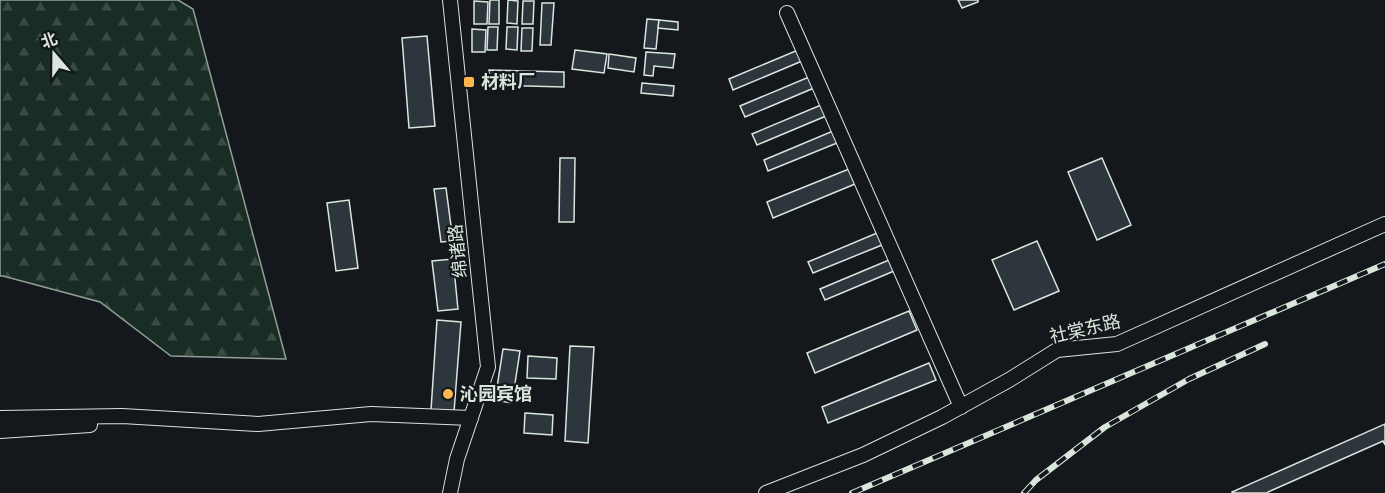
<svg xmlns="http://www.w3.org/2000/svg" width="1385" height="493" viewBox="0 0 1385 493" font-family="Lato,'Noto Sans SC',sans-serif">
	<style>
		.forest { fill: url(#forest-firs); stroke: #939e99; stroke-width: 1.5 }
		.building { fill: #2c363c; stroke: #d8e6dc; stroke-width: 1.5 }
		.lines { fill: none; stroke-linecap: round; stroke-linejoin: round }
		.minor-casing { stroke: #d8e6dc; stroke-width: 16 }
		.minor { stroke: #14181c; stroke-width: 14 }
		.rail-casing { stroke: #d8e6dc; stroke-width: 6 }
		.rail { stroke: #14181c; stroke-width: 4; stroke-dasharray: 11; stroke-linecap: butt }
		.poi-dot { fill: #ffb74d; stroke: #14181c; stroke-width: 2 }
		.labels { text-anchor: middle; stroke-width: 4.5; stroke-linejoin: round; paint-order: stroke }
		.poi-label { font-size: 18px; font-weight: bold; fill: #d8e6dc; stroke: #14181c; text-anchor: start }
		.street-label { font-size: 18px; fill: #d8e6dc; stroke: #14181c }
	</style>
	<defs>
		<pattern id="forest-firs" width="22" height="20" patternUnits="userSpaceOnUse" patternTransform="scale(1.5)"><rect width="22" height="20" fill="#1a2d24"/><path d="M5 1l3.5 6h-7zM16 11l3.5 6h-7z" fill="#3b4b43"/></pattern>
	</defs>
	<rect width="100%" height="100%" fill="#14181c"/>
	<!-- forest -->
	<polygon class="forest" points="0,0 178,0 193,9 286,359 171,356 100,302 3,276 0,276"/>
	<!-- building -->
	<g class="building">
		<polygon points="490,0 499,0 499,24 489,24"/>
		<polygon points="508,0 518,1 517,24 507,23"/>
		<polygon points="958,0 978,0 978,2 962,8"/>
		<polygon points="474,1 488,2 487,24 474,24"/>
		<polygon points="523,1 534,1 533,24 522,24"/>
		<polygon points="542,3 554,3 551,45 540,45"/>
		<polygon points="647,19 659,20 656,49 644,48"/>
		<polygon points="659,20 678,22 678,30 658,28"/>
		<polygon points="488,27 498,27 497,50 487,50"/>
		<polygon points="507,27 518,27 517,50 506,49"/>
		<polygon points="522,28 533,28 532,51 521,51"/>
		<polygon points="472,29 486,30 485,52 472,52"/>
		<polygon points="427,36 435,126 409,128 402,38"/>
		<polygon points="575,50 607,54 604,73 572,69"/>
		<polygon points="798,50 802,61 733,90 729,79"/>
		<polygon points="646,52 675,54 673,68 654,66 653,76 644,75"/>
		<polygon points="609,54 636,58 634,72 608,68"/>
		<polygon points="489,70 564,72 564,87 489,85"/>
		<polygon points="809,77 814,88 745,117 740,106"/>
		<polygon points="642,83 674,86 673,96 641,93"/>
		<polygon points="821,105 826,116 757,145 752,134"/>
		<polygon points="833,131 837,143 768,171 764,160"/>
		<polygon points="560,158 575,158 574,222 559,222"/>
		<polygon points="1102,158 1131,225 1097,240 1068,172"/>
		<polygon points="849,169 855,184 773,218 767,202"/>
		<polygon points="446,188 453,241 441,242 434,189"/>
		<polygon points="349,200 358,268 336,271 327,203"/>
		<polygon points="877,233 882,245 813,273 808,262"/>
		<polygon points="1037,241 1059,291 1014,310 992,260"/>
		<polygon points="453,259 458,309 438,311 432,261"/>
		<polygon points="889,260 894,271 825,300 820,289"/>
		<polygon points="909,311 917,330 815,373 807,353"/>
		<polygon points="437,320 461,322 454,412 431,410"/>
		<polygon points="570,346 594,347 588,443 565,441"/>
		<polygon points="503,349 520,351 512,403 495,400"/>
		<polygon points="528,356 557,358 556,379 527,378"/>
		<polygon points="929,363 936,380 828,423 822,407"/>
		<polygon points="525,413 553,415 552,435 524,433"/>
		<polygon points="1385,424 1385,445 1383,441 1268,492 1268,493 1232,493 1232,492"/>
	</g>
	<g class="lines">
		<defs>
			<g id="minor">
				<polyline points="787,13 961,407"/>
				<polyline points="0,418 122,416 258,424 371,414 471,418"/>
				<polyline points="0,431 90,425 90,418"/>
				<polyline points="450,493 457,459 488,367 450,0"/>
				<polyline points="766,493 863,455 942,417 1009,380 1057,350 1117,344 1385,224"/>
			</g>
		</defs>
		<!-- minor casing -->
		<use href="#minor" class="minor-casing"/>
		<!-- minor -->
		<use href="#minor" class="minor"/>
		<defs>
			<g id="rail">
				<polyline points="852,493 1385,264"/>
				<polyline points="1024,493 1036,480 1105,427 1189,379 1265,344"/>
			</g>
		</defs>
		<!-- rail casing -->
		<use href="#rail" class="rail-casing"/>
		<!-- rail -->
		<use href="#rail" class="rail"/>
	</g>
	<!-- markers -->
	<g class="poi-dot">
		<rect x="463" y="76" width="12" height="12" rx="3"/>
		<circle cx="448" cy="394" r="6"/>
	</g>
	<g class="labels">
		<!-- poi labels -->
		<g class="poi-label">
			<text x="481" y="88">材料厂</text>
			<text x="460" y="400">沁园宾馆</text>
		</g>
		<!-- street labels -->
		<g class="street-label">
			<text transform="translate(458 251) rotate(-96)" y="6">绵诸路</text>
			<text transform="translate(1085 329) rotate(-13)" y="6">社棠东路</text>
		</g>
	</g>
	<!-- north arrow -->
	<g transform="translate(54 54) rotate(340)" stroke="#14181c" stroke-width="4.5" paint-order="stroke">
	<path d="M0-4.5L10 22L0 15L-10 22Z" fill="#d8e6dc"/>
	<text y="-9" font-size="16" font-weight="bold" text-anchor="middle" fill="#d8e6dc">北</text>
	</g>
</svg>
